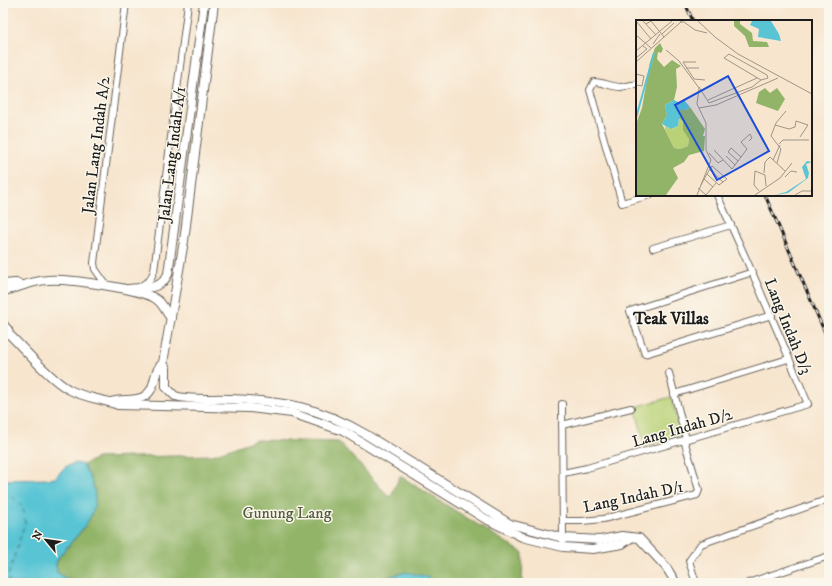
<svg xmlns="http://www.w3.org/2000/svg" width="832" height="586" viewBox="0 0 832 586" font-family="'IM FELL DW Pica',serif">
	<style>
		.green { fill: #b9d277; stroke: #6a774a }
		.forest { fill: #92b468; stroke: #576842 }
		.water { fill: #59c4d4; stroke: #3a7078 }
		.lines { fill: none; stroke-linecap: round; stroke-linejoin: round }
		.ferry { stroke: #345f66; stroke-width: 1; stroke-dasharray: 5 4; stroke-linecap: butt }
		.minor-casing { stroke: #69625a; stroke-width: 8 }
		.tertiary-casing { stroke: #69625a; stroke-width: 10 }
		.minor { stroke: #fff; stroke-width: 6 }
		.tertiary { stroke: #fff; stroke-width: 8 }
		.rail-casing { stroke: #1c1c1c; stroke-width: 3 }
		.rail { stroke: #fbf7ec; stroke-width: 1.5; stroke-dasharray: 4.5; stroke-linecap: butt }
		.labels { text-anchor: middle; stroke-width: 3; stroke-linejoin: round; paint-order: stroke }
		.street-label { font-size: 16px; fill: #1c1c1c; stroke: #fbf7ec }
		.park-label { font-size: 16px; fill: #535c3c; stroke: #fbf7ec }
		.neighbourhood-label { font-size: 17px; font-weight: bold; fill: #1c1c1c; stroke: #fbf7ec }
		.inset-river { fill: none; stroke: #59c4d4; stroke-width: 2 }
		.inset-road { fill: none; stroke: #9f9587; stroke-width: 1 }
		.view { fill: #1d4ed8; fill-opacity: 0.15; stroke: #1d4ed8; stroke-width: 2 }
		.inset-edge { fill: none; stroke: #1c1c1c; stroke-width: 2 }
	</style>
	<rect width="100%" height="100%" fill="#fbf7ec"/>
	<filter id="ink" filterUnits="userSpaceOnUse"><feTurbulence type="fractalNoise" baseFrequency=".025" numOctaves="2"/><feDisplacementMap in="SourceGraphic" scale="8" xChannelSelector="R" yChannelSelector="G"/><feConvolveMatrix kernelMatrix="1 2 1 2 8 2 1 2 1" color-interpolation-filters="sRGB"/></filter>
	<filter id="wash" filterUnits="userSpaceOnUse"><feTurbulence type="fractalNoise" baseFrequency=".012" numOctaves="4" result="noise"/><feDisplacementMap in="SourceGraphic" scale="16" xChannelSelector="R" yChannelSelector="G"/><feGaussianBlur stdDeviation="0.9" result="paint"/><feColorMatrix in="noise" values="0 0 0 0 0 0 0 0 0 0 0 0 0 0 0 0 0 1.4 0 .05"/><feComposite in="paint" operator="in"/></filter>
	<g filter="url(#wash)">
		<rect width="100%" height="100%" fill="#f7e5ce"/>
		<!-- green -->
		<polygon class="green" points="671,397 682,436 645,446 635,407"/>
		<!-- forest -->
		<polygon class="forest" points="255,440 339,442 390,498 400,476 523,553 522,583 88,583 65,578 57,572 56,564 59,557 83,529 94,489 83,465 97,458 213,455"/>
		<!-- water -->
		<g class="water">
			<path d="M76 463 83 465C111 509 85 524 59 557L56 564 57 572 65 578 88 583H3V480L49 479 55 478 65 467Z"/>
			<polygon points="406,572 425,576 436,583 379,583 381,579"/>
		</g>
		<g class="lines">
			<!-- ferry -->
			<polyline class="ferry" points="3,495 11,496 23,507 25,523 9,573 9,583"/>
		</g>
	</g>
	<g filter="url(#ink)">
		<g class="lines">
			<defs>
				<g id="minor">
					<path d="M637 85C631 84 626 87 621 87 611 87 604 82 594 82L590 90 622 203 650 195"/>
					<polyline points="653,248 731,225"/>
					<polyline points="753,272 630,311 645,354 772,315"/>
					<polyline points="107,286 95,269 94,263 126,3"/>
					<polyline points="139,287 150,280 154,271 188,3"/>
					<polyline points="669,373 686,439"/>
					<polyline points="674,394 788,359"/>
					<polyline points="562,404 563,541"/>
					<polyline points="562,425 631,408"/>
					<path d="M563 473 587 468 808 404C779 333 749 264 717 195"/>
					<polyline points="564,521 582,521 603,519 697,495 699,490 684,440"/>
					<polyline points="696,583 689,561 701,544 829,499"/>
					<polyline points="748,583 829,556"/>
				</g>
				<g id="tertiary">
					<polyline points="3,284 16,283 21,285"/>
					<path d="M129 289C143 287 161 291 168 274L204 3"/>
					<path d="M3 291C18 288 31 281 47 280 66 278 142 289 156 299 164 304 165 312 171 318"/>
					<polyline points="3,324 8,330 9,334"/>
					<path d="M3 333 9 334C24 349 51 380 68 389 84 398 102 399 118 405L250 408 292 413 343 431 484 518 522 537 563 547 593 549 622 544 631 538"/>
					<path d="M163 363 166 368V387L175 396C191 401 213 398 230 399 284 401 319 407 365 434L510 524 563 538 600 540 622 536 639 538 666 567 676 583"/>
					<path d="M111 402C121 398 133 402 143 397 158 390 151 372 163 363L184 241 214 3"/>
				</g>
			</defs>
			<!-- minor casing -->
			<use href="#minor" class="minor-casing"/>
			<!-- tertiary casing -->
			<use href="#tertiary" class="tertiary-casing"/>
			<!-- minor -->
			<use href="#minor" class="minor"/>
			<!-- tertiary -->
			<use href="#tertiary" class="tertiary"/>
			<defs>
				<g id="rail">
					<polyline points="685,3 693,21"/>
					<polyline points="765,195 829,342"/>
				</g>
			</defs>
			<!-- rail casing -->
			<use href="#rail" class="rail-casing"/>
			<!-- rail -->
			<use href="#rail" class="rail"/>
		</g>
	</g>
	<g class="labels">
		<!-- street labels -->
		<g class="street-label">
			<text transform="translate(95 145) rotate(-83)" y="6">Jalan Lang Indah A/2</text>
			<text transform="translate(171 154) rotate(-83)" y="6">Jalan Lang Indah A/1</text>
			<text transform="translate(789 326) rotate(68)" y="6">Lang Indah D/3</text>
			<text transform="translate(682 427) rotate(-16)" y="6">Lang Indah D/2</text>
			<text transform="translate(633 496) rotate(-12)" y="6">Lang Indah D/1</text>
		</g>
		<!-- park labels -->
		<g class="park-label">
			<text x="287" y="518">Gunung Lang</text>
		</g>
		<!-- neighbourhood labels -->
		<g class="neighbourhood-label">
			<text x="671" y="324">Teak Villas</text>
		</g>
	</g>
	<!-- overview -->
	<g transform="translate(636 20)">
		<rect width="176" height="176" fill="#f7e5ce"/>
		<path d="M43 99 48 101 53 119 52 126 44 129 38 128 29 110V106L36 109 42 106Z" fill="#b9d277"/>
		<path d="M98 1H104V4L116 13 117 21 131 22 133 27H113L109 16 98 6ZM24 23 27 29 25 33 22 32 21 39 28 47 36 40 45 46 40 49 41 67 38 80 29 85 31 95 26 104 38 128 44 129 52 126 53 119 47 110V101L42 98 43 90H50L54 87 69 109 67 116H69L68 131 53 135 48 142 37 148 42 158 30 175H0V104L6 88 14 42 19 28ZM129 68 134 73 141 68 149 79 142 91 120 83 123 72Z" fill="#92b468"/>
		<path d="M116 1H135L143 14 145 21 122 17 123 9 114 5ZM38 80 44 83 48 80 54 87 50 90H44L42 106 35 109 26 104 31 95 29 85ZM171 141 176 142 170 144 173 153 172 158 152 173 138 175 150 172 170 159 166 147Z" fill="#59c4d4"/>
		<path class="inset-river" d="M0 98 18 33M41 105 35 99 36 92 39 86 48 83V81"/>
		<path class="inset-road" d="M0 1 15 19M7 1 20 15M62 1 79 17 102 34 176 74M44 2H48L59 10 71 13M10 4 15 1 28 17M26 14 38 3M0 15 15 28M17 24 24 14M30 30 43 41 63 68 61 84 70 103V130L75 140M0 31 36 1M0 38 11 29 7 26M0 42 46 1M60 42H47L58 59 69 60M50 48H63M0 54 8 56 6 66 0 65M63 67 73 83M72 80 121 58M73 83 116 67 125 60 132 58 131 55 93 34 88 38 125 60M63 88 80 85 142 58M139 105 153 109 159 107 160 101 172 105 164 117M143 124 147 120H173M78 130 96 149 111 129 105 122 114 114 116 118 113 121M73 133 82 143 87 140M90 136 99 145M137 140 144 125M102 141 92 132 95 128 105 137M141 143 145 129 135 116 140 103 150 91M73 149 87 162M128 153 129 142 134 137 149 151M149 157 155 151 161 152M68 159 77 167M65 165 68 159 71 154 72 152 76 146 91 159 83 165 71 154M62 168 70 175 80 163M123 171 118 165 119 151 129 155 130 166M61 175 75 140M119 175 144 158 156 143M159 175 166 171H176"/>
		<path class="view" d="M92 56 133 131 81 160 39 85Z"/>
		<rect width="176" height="176" class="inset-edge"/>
	</g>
	<!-- margin -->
	<rect width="832" height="586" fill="none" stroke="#fbf7ec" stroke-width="16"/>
	<!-- north arrow -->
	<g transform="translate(46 540) rotate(299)" stroke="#fbf7ec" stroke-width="3" paint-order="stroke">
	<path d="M0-3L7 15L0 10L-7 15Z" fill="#1c1c1c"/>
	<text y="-6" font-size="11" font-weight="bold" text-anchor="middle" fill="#1c1c1c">N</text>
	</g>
</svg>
